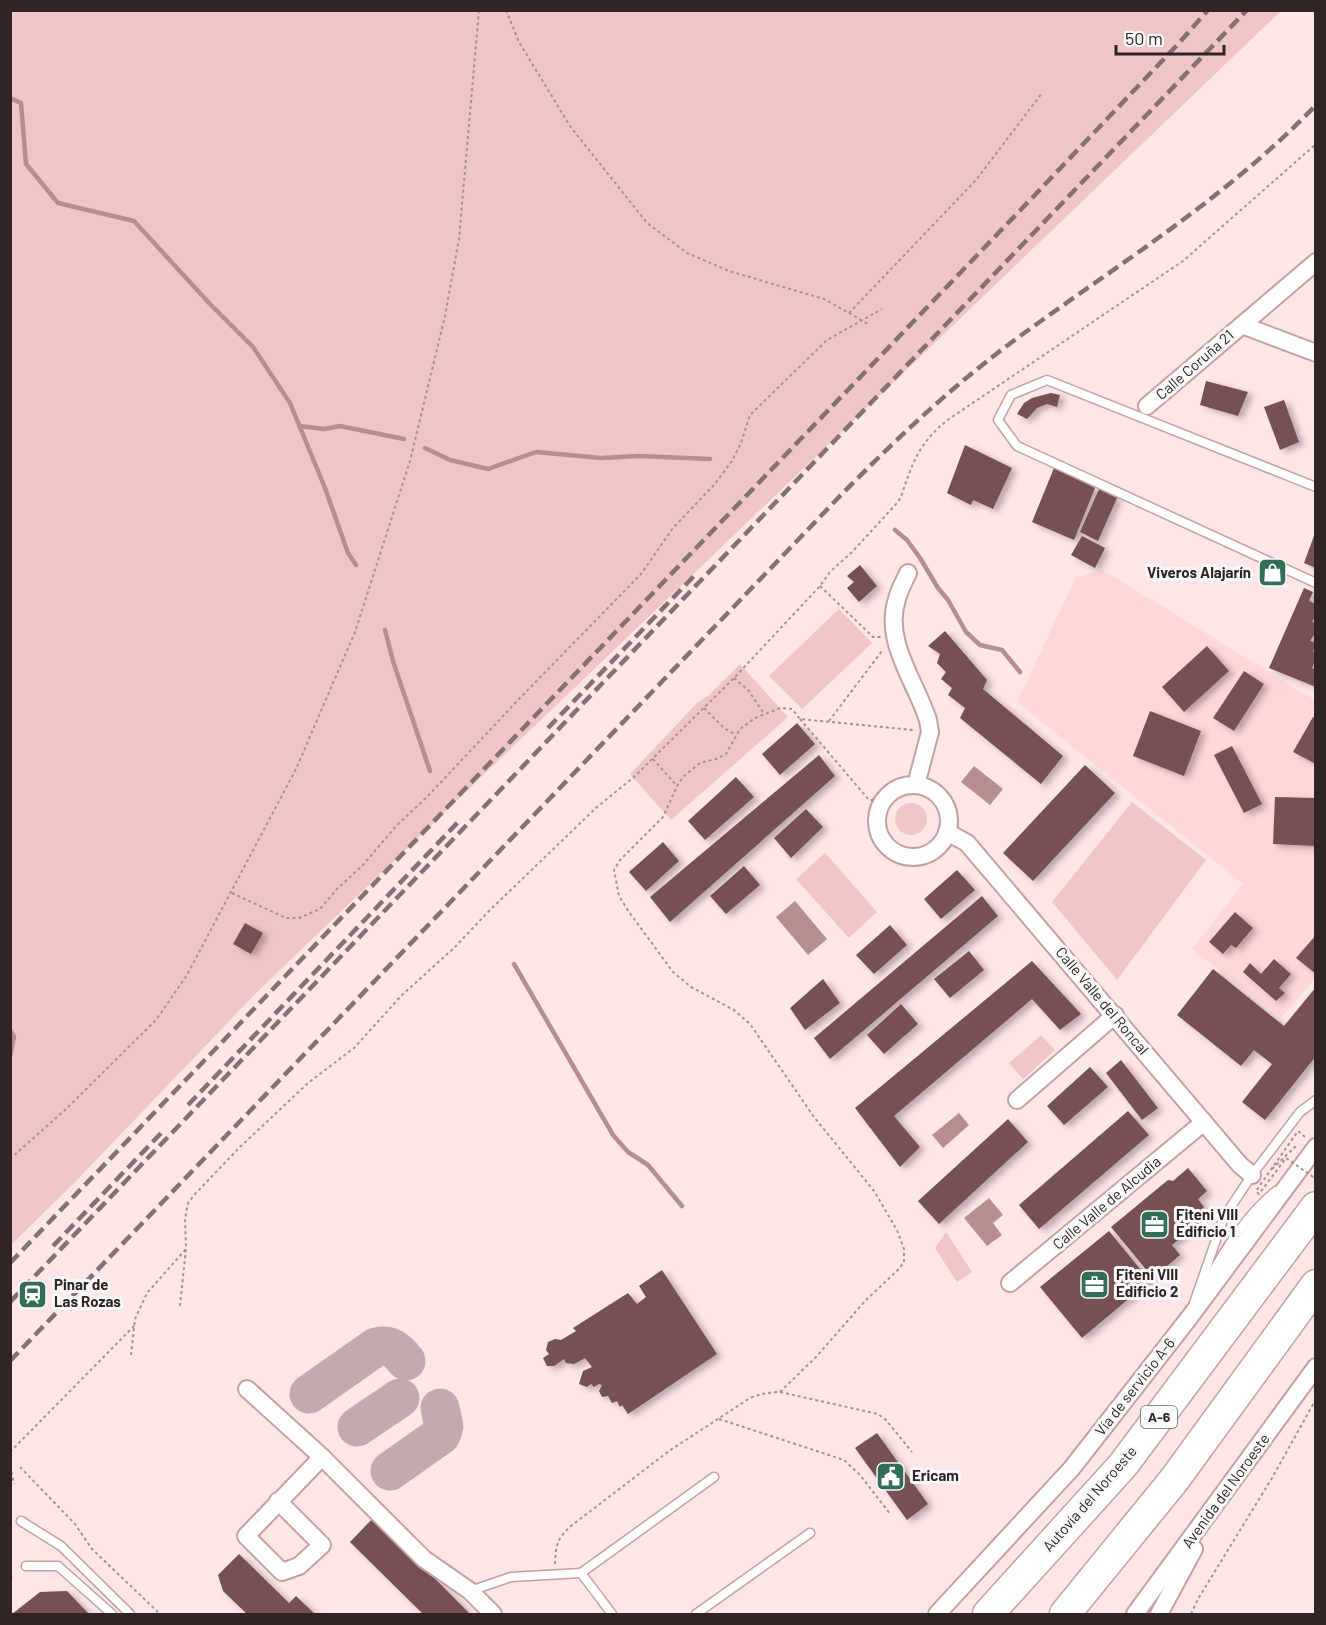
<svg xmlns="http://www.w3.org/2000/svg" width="1326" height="1625" viewBox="0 0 1326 1625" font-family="Barlow,sans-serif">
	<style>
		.built { fill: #fed7d8 }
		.green { fill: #f0c5c6 }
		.water { fill: #b68e8f }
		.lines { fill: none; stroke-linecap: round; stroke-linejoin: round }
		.stream { stroke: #b68e8f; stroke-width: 4.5 }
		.taxiway { stroke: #c1abac; stroke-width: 39 }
		.building { fill: #755152; filter: url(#shadow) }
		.service-casing { stroke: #c6a0a1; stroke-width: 11 }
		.minor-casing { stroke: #c6a0a1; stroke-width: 20 }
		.motorway-casing { stroke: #c6a0a1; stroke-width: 33 }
		.path { stroke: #a69192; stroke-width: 2; stroke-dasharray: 3 3; stroke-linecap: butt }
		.service { stroke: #fff; stroke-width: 8 }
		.minor { stroke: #fff; stroke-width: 16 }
		.motorway { stroke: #fff; stroke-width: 30 }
		.rail { stroke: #847172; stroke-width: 4.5; stroke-dasharray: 12 6; stroke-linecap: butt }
		.path-bridge { stroke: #a69192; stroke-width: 2; stroke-dasharray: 3 3; stroke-linecap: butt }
		.labels { text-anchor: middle; stroke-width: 6; stroke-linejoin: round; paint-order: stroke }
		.shield { fill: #f9f9f9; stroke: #6e6464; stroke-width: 1.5 }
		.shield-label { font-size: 14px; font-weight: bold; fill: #322424 }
		.street-label { font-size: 15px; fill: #322424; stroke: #f9f9f9 }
		.poi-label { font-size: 15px; font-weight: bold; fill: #322424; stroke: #f9f9f9; text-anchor: start }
	</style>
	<defs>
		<filter id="shadow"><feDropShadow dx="5" dy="3" stdDeviation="3" flood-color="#0004"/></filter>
	</defs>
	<rect width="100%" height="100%" fill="#fee5e6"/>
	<!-- built -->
	<polygon class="built" points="1103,570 1315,700 1315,979 1281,1017 1192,949 1243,884 1017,702 1076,577"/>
	<!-- green -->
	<g class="green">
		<polygon points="11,11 1281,11 257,992 76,1181 11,1245"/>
		<polygon points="839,609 872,643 802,709 769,676"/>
		<polygon points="740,664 788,717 671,820 630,774 697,703 709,695"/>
		<polygon points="1132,802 1206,860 1117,980 1052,902"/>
		<circle cx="911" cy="819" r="16"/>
		<polygon points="825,853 877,912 849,938 796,879"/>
		<polygon points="1041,1035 1055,1050 1023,1079 1009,1063"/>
		<polygon points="946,1232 972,1272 957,1282 935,1248"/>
	</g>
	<!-- water -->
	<g class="water">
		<polygon points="974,766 1003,789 990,805 961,782"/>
		<polygon points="795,901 827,939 808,955 776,917"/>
		<polygon points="959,1113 969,1125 943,1148 932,1135"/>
		<polygon points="989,1198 1003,1215 993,1223 1002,1235 987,1246 964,1218"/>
	</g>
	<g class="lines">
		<!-- stream -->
		<g class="stream">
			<polyline points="10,98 21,103 26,164 58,203 134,221 209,303 253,347 290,403 325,488 348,553 356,565"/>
			<polyline points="299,426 324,429 340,426 404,439"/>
			<polyline points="425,448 450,460 488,469 536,452 601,458 639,456 710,459"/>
			<polyline points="895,530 907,540 920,558 938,588 948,600 966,632 980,645 1002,650 1020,672"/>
			<polyline points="385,630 393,661 430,771"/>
			<polyline points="514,964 613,1135 628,1152 648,1165 682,1206"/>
			<polyline points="10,1030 14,1037 10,1056"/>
		</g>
		<!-- taxiway -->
		<g class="taxiway">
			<path d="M309 1394 376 1347C390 1343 398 1351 406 1361"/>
			<polyline points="357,1427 400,1398"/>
			<polyline points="390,1471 441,1435 444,1427 440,1408"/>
		</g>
	</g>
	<!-- building -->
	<g class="building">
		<polygon points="1206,381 1248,392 1238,416 1200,405"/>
		<polygon points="1051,393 1060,395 1057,407 1047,404 1037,408 1027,419 1017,414 1024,403 1032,398"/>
		<polygon points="1284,400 1299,442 1280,450 1264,407"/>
		<polygon points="965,445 1012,468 993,509 973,500 971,505 947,493"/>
		<polygon points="1054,468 1095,488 1074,540 1032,522"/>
		<polygon points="1099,489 1117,498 1098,541 1080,532"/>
		<polygon points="1315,533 1316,533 1316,568 1304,563"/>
		<polygon points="1082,536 1105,548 1095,568 1071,555"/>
		<polygon points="860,565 877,586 859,602 847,588 854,582 847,576"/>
		<polygon points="1304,588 1313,592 1309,601 1316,604 1316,614 1312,622 1316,623 1316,632 1310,641 1316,643 1313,652 1316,652 1316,659 1312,668 1316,670 1316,687 1269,668"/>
		<polygon points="945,631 987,680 983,689 1063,756 1041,784 960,718 965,708 948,695 952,688 941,679 946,672 937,663 940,654 928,646"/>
		<polygon points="1207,646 1229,671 1184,712 1162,687"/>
		<polygon points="1244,671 1264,684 1234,731 1213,718"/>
		<polygon points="1150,711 1201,731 1184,776 1133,756"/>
		<polygon points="1313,717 1316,719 1316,764 1293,752"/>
		<polygon points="797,723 815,744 780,775 762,754"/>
		<polygon points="1232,746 1262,804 1244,813 1214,755"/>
		<polygon points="819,755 835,776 670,922 650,897"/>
		<polygon points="1085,765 1115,793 1033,881 1003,853"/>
		<polygon points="736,777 754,797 705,840 688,821"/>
		<polygon points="1275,797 1316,798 1316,846 1273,844"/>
		<polygon points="806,809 823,827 791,858 774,838"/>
		<polygon points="663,842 679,861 646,891 629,872"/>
		<polygon points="744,866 760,885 726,914 710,896"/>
		<polygon points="957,870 975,890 941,919 924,899"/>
		<polygon points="982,896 998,916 830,1059 814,1038"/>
		<polygon points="1235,912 1253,928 1236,948 1231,945 1223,954 1209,942"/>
		<polygon points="245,923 263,933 251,954 233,944"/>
		<polygon points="890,925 907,945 874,974 856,955"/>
		<polygon points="1316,935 1316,974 1296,958"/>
		<polygon points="969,951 984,970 950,998 934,979"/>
		<polygon points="1274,959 1291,974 1279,988 1285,993 1276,1001 1243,972 1250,963 1261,974"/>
		<polygon points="1032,961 1081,1014 1060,1030 1032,999 894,1116 920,1147 900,1167 855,1108"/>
		<polygon points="1213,969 1284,1026 1316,987 1316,1056 1265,1120 1242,1102 1272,1064 1254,1050 1241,1066 1177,1015"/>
		<polygon points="823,979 840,1003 805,1030 790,1008"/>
		<polygon points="901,1004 918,1024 884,1054 867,1035"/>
		<polygon points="1121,1060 1158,1108 1142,1120 1106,1073"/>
		<polygon points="1090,1067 1108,1087 1064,1125 1047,1106"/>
		<polygon points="1128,1111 1149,1135 1039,1229 1019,1205"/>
		<polygon points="1008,1119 1028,1142 939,1224 918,1201"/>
		<polygon points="1188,1168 1207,1191 1198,1199 1204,1207 1195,1215 1200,1222 1172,1245 1180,1255 1153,1278 1111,1227 1168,1180 1173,1181"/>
		<polygon points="1109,1231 1150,1281 1082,1338 1040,1287"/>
		<polygon points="662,1270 717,1354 628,1414 622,1405 620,1407 617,1401 612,1403 608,1396 602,1397 599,1391 602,1385 599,1384 594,1387 591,1384 587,1387 579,1384 583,1371 592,1367 585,1358 574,1364 566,1363 564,1359 554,1366 547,1366 543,1358 549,1354 546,1350 548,1342 555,1339 561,1340 576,1331 573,1328 628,1293 637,1304 646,1297 639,1286"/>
		<polygon points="877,1433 928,1504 907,1520 855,1448"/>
		<polygon points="374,1517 470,1614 423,1614 350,1542"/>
		<polygon points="239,1554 289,1603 296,1596 315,1614 247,1614 223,1591 218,1575"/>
		<polygon points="67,1591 89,1614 12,1614 40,1592"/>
	</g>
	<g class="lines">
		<defs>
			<g id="service">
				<polyline points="1316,487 1047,380 1011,395 998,420 1017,446 1316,583"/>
				<path d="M1207 1283C1223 1251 1248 1213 1276 1191"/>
				<polyline points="1194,1303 1224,1217 1252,1175 1300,1112 1316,1100"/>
				<polyline points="21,1521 61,1546 130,1614"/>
				<polyline points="26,1566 58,1566 112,1614"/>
				<polyline points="581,1573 714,1477"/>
				<polyline points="470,1591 511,1577 581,1573 612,1614"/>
				<polyline points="696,1614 810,1533"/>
			</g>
			<g id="minor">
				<polyline points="1242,325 1316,353"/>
				<polyline points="1147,406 1316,262"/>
				<path d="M908 573C904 582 899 590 897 599 883 641 916 682 928 720L930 732 916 785"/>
				<circle cx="913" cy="821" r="36"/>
				<polyline points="947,832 967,843 1240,1165 1252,1175"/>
				<polyline points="1017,1100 1115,1015"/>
				<polyline points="1010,1283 1204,1122"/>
				<polyline points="247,1389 322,1457"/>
				<polyline points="278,1501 322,1545 299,1566 282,1572 246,1536 322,1457 424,1559 470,1591 493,1614"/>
				<polyline points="937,1614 1072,1468 1189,1318 1316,1147"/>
				<polyline points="1135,1614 1316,1367"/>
				<polyline points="1159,1614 1194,1549"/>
			</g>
			<g id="motorway">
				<polyline points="988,1614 1123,1465 1316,1207"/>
				<polyline points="1065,1614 1174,1480 1316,1285"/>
			</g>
		</defs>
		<!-- service casing -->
		<use href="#service" class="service-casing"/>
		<!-- minor casing -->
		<use href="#minor" class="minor-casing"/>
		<!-- motorway casing -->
		<use href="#motorway" class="motorway-casing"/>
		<!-- path -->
		<g class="path">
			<polyline points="506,10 519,42 570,126 647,223 687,253 729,271 824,299 849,313 976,180 1042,93"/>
			<polyline points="849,313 868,324"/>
			<polyline points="820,586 869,633 873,637 881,637"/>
			<polyline points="734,678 749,691 764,714"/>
			<polyline points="704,708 724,728 736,735"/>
			<polyline points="800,719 869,800 885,799"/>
			<polyline points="829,721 882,651"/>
			<polyline points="653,759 677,786"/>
			<polyline points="232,893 286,918 299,918 320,909 337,889 363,865 397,825 427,797 519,699 641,574 673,528 714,485 732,461 741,443 750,415 827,340 882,309"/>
			<polyline points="10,1159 65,1110 156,1020 187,975 296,769 355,632 410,461 445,316 459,239 479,10"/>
			<polyline points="1272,1169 1296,1146"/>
			<path d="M180 1306 186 1248 185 1219 188 1203 195 1194 240 1147 308 1083 354 1048 402 995 454 948 489 911 597 807 634 777 734 678 820 586 830 572 853 551 897 503 901 497C912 463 920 441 949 419L1183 261 1316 144"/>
			<polyline points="131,1355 135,1319 147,1293 186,1249"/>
			<polyline points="780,1392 816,1357 865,1301 899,1269 904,1262 904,1249 897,1230 874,1191 814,1117 750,1024 734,1010 691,987 673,972 629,912 619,896 614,870 620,860 663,817 677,786 684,776 700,763 716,759 726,754 740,729 755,718 780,708 792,709 800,719 913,730"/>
			<polyline points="719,1419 844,1460 860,1475 891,1515"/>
			<polyline points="10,1452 135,1325"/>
			<polyline points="10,1466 14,1484"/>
			<polyline points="20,1467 75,1524 92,1549 160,1614"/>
			<path d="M555 1564C556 1545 556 1540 571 1526L669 1451 750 1398C760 1394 769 1392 780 1392L878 1414 886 1420 912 1452"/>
			<polyline points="10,1576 14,1580"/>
			<polyline points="1191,1614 1198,1599 1272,1478 1316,1399"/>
		</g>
		<!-- service -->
		<use href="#service" class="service"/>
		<!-- minor -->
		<use href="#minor" class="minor"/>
		<!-- motorway -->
		<use href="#motorway" class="motorway"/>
		<!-- rail -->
		<g class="rail">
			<polyline points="548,728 694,576"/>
			<polyline points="188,1105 461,819"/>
			<polyline points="53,1246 165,1129"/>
			<polyline points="10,1263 1032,198 1180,42 1208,10"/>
			<polyline points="10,1302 1247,10"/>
			<path d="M10 1361 840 496C894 441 950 388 1012 342 1115 266 1226 199 1316 105"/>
		</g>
		<!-- path-bridge -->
		<polyline class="path-bridge" points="1305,1137 1298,1131 1256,1191 1259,1194 1286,1158 1316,1179"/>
	</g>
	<!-- icons -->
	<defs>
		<symbol id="shop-square" viewBox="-11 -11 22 22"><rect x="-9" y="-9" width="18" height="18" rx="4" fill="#326d57" stroke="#f9f9f9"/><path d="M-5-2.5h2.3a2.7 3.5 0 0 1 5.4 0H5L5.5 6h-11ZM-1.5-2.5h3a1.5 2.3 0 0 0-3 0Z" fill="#fff"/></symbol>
		<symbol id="office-square" viewBox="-11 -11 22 22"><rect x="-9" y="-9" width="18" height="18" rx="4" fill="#326d57" stroke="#f9f9f9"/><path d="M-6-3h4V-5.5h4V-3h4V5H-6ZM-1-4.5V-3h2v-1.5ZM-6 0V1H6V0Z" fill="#fff"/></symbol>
		<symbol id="station-square" viewBox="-11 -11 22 22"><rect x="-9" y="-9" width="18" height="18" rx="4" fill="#326d57" stroke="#f9f9f9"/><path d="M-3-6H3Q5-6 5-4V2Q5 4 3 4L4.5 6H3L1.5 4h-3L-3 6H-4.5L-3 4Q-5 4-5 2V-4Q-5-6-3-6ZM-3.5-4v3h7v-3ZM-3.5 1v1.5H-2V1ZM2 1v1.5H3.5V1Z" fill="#fff"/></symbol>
		<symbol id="civic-square" viewBox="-11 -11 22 22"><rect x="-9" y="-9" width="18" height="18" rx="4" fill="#326d57" stroke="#f9f9f9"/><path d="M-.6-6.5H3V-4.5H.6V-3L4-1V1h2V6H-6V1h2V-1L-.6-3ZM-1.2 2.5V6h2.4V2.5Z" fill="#fff"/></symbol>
	</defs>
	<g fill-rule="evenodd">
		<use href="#shop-square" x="1256" y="556" width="33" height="33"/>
		<use href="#office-square" x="1138" y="1208" width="33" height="33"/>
		<use href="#office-square" x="1078" y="1268" width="33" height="33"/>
		<use href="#station-square" x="16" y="1278" width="33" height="33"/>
		<use href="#civic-square" x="874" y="1460" width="33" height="33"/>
	</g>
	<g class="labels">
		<!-- shield labels -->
		<rect class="shield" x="1141" y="1406" width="36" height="22" rx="4.5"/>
		<g class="shield-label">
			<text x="1159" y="1422">A-6</text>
		</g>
		<!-- street labels -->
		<g class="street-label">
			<text transform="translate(1195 365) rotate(-41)" y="5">Calle Coruña 21</text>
			<text transform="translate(1102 1001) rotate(50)" y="5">Calle Valle del Roncal</text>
			<text transform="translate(1107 1203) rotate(-40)" y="5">Calle Valle de Alcudia</text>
			<text transform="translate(1135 1387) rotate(-52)" y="5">Vía de servicio A-6</text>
			<text transform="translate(1226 1491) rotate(-54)" y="5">Avenida del Noroeste</text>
			<text transform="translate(1090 1499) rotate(-49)" y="5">Autovía del Noroeste</text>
		</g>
		<!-- poi labels -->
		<g class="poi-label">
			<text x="1251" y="578" text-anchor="end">Viveros Alajarín</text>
			<text x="1176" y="1220">Fiteni VIII<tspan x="1176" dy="17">Edificio 1</tspan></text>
			<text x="1116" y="1280">Fiteni VIII<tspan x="1116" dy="17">Edificio 2</tspan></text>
			<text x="54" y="1290">Pinar de<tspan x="54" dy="17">Las Rozas</tspan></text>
			<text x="912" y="1481">Ericam</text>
		</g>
	</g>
	<!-- border -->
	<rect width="1326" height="1625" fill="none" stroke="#322424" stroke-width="24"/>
	<!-- scale -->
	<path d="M1116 45v9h108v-9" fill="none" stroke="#322424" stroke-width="3"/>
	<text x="1125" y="45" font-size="18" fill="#322424" stroke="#f9f9f9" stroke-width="4.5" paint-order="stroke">50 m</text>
</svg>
